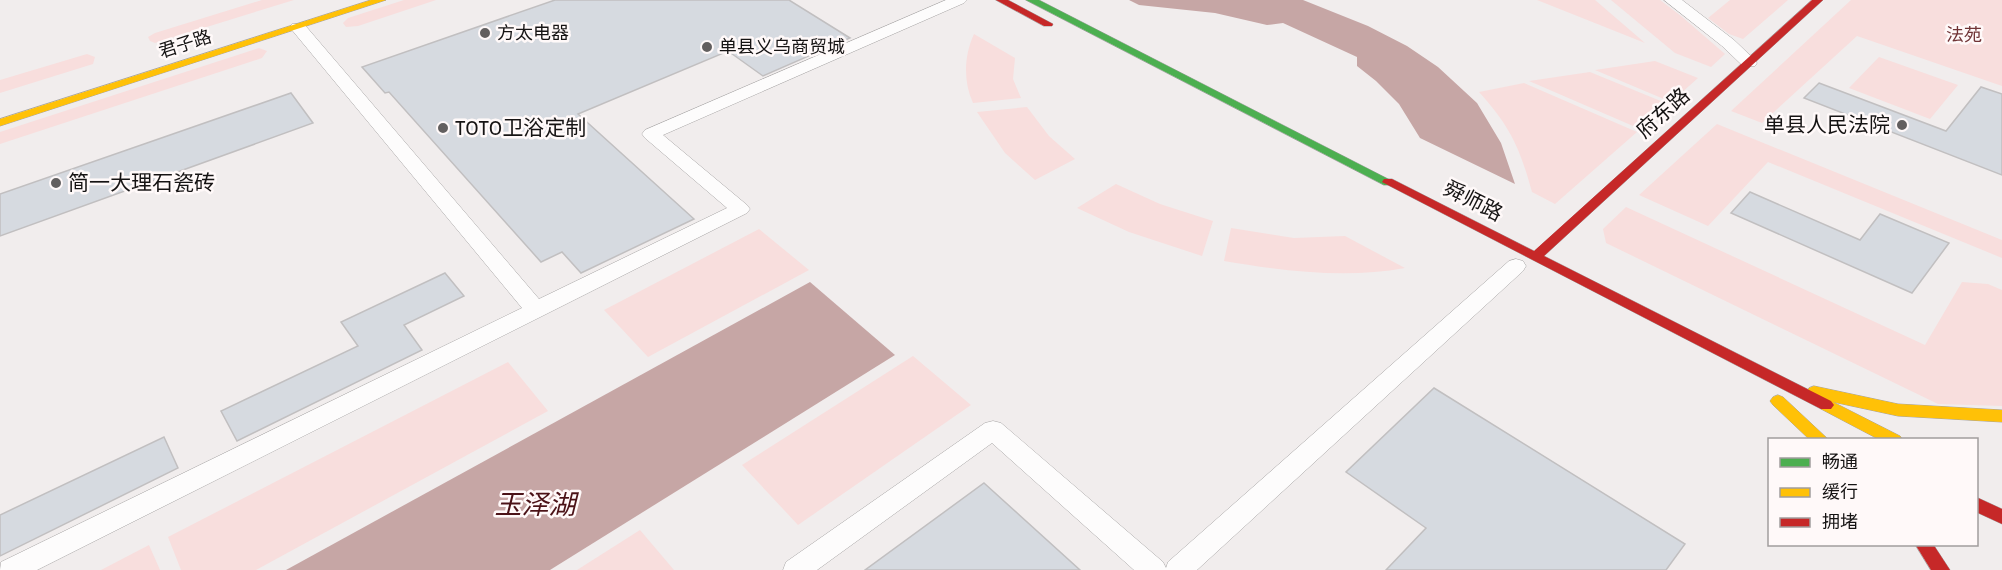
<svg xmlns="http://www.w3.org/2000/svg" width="2002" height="570" viewBox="0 0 2002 570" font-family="'Archivo Narrow','Noto Sans SC',sans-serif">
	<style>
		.green { fill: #f8dedd }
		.water { fill: #c6a6a5 }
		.building { fill: #d6dae0; stroke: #c1bfc0; stroke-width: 1.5 }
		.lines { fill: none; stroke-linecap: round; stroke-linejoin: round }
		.street-casing { stroke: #a6a4a4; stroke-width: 1 }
		.fast-casing { stroke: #a6a4a4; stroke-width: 1 }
		.slow-casing { stroke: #a6a4a4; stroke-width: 1 }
		.jam-casing { stroke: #a6a4a4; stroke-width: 1 }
		.street { fill: #fdfcfc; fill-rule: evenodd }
		.fast { fill: #4caf50; fill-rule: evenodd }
		.slow { fill: #ffc107; fill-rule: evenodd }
		.jam { fill: #c62828; fill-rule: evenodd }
		.poi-dot { fill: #625f5f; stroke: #fff9f9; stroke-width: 2 }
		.labels { text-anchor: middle; stroke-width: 5; stroke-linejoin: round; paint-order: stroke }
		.far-poi-label { font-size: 18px; fill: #151313; stroke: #fff9f9; text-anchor: start }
		.far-park-label { font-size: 18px; fill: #703436; stroke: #fff9f9 }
		.far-street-label { font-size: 18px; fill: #151313; stroke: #fff9f9 }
		.street-label { font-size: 21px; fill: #151313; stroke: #fff9f9 }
		.poi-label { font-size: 21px; fill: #151313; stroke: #fff9f9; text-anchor: start }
		.near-water-label { font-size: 27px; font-style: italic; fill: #4b1217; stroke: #fff9f9 }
	</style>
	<rect width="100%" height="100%" fill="#f1eded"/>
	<!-- green -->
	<g class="green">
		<polygon points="262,0 294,0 155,43 150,41 148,37 155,33"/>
		<polygon points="404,0 436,0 358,26 346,27 343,23 348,18"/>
		<polygon points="1537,0 1595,0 1645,43"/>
		<polygon points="1611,0 1660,0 1681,16 1725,54 1711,67 1675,53"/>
		<polygon points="1730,0 1788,0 1743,39 1729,34 1708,18"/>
		<polygon points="1851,0 2002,0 2002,86 1857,36 1762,123 1731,111"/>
		<path d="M974 34 1015 58 1013 79 1021 98 973 103C963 81 964 56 974 34Z"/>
		<polygon points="259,48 267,51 262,58 0,144 0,132"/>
		<polygon points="87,54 95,57 93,64 0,93 0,80"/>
		<polygon points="1879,57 1958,85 1930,119 1849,88"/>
		<polygon points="1655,61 1698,78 1671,102 1595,70"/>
		<polygon points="1590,72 1668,104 1640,129 1529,81"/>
		<path d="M1524 83 1637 132 1555 204 1532 192C1520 148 1510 126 1479 92Z"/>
		<polygon points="1027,107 1049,136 1075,159 1035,180 1005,153 977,112"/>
		<polygon points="1717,124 2002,240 2002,258 1768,162 1708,226 1639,195"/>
		<polygon points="1116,184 1160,204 1213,221 1202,256 1129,232 1077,208"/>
		<polygon points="1626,207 1925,345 1962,282 1988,284 2002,290 2002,406 1938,404 1606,243 1603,229"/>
		<path d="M1231 228 1294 238 1345 236 1405 268C1346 279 1283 271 1224 261Z"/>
		<polygon points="759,229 809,270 648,357 604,310"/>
		<polygon points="913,356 971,405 798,525 742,465"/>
		<polygon points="508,362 548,411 256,570 181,570 168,537"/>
		<polygon points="640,530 674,570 577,570"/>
		<polygon points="149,545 160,570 101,570"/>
	</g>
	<!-- water -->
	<g class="water">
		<polygon points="1129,0 1303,0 1368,26 1407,46 1438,67 1477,103 1501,143 1515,184 1420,138 1399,104 1376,81 1357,66 1357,57 1283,23 1267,25 1215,13 1139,5"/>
		<polygon points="810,282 895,355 550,570 286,570"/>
	</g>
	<!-- building -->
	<g class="building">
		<polygon points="555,0 789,0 850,38 763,76 728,51 578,114 694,219 581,273 562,252 541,262 389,92 385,93 362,67"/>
		<polygon points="1819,83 1946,131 1981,87 2002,94 2002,175 1804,98"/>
		<polygon points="291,93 313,123 0,236 0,194"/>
		<polygon points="1750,192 1860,240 1880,214 1949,243 1912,293 1731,213"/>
		<polygon points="445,273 464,296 404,325 422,350 237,441 221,411 358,346 341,322"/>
		<polygon points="1434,388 1685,544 1666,570 1386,570 1426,528 1346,472"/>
		<polygon points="164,437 178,468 0,556 0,515"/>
		<polygon points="984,483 1080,570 865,570"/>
	</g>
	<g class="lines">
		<defs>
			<g id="street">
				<polygon points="946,0 967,0 964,3 663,135 747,205 750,209 747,213 37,570 0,570 1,562 522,308 292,30 290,27 292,24 304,24 539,299 727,208 645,138 642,134 645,130"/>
				<polygon points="1664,0 1682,0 1734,40 1755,60 1757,63 1755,66 1743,66 1722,46"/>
				<polygon points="1516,259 1523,261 1526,266 1523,271 1197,570 1134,570 992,443 817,570 783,570 786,562 985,423 993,421 1001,423 1163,562 1166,568 1168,562 1509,261"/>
			</g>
			<polygon id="fast" points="1026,0 1039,0 1394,182 1392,185 1384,185"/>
			<g id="slow">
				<polygon points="371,0 386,0 0,126 0,119"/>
				<polygon points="1814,386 1898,404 2002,410 2002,422 1898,416 1833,402 1900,436 1903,440 1880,440 1821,409 1818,405 1824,400 1809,396 1807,392 1809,388"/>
				<polygon points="1778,395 1783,397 1829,440 1810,440 1773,405 1770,401 1773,397"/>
			</g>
			<g id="jam">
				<polygon points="996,0 1008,0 1053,24 1052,26 1044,26"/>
				<polygon points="1812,0 1823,0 1544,256 1831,401 1834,405 1831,409 1821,409 1382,182 1384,179 1392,179 1534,251"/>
				<polygon points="1976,497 2002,509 2002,524 1976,512"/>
				<polygon points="1915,544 1933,544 1950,570 1931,570"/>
			</g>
		</defs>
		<!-- street casing -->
		<use href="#street" class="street-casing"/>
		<!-- fast casing -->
		<use href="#fast" class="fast-casing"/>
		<!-- slow casing -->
		<use href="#slow" class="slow-casing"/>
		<!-- jam casing -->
		<use href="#jam" class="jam-casing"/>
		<!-- street -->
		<use href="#street" class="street"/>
		<!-- fast -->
		<use href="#fast" class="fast"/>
		<!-- slow -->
		<use href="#slow" class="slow"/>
		<!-- jam -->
		<use href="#jam" class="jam"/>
	</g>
	<!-- markers -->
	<g class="poi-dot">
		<circle cx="485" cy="33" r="6"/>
		<circle cx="707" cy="47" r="6"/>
		<circle cx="1902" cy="125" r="6"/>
		<circle cx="443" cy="128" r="6"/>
		<circle cx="56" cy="183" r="6"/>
	</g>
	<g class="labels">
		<!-- far-poi labels -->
		<g class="far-poi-label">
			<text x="497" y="39">方太电器</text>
			<text x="719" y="53">单县义乌商贸城</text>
		</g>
		<!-- far-park labels -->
		<g class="far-park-label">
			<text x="1964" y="41">法苑</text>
		</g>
		<!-- far-street labels -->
		<g class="far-street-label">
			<text transform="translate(185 44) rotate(-18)" y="6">君子路</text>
		</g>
		<!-- street labels -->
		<g class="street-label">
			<text transform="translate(1663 113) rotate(-42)" y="7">府东路</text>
			<text transform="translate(1473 201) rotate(27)" y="7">舜师路</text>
		</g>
		<!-- poi labels -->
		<g class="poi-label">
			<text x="1890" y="132" text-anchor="end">单县人民法院</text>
			<text x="455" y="135">TOTO卫浴定制</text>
			<text x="68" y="190">简一大理石瓷砖</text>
		</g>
		<!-- near-water labels -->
		<g class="near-water-label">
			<text x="535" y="514">玉泽湖</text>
		</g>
	</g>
	<!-- legend -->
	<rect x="1768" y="438" width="210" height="108" fill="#fff9f9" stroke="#a19d9d" stroke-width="1.5"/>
	<rect x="1780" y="458" width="30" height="9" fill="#4caf50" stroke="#a19d9d" stroke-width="1.5"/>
	<text x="1822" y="468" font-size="18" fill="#151313">畅通</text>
	<rect x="1780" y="488" width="30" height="9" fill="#ffc107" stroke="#a19d9d" stroke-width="1.5"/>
	<text x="1822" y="498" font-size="18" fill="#151313">缓行</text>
	<rect x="1780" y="518" width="30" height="9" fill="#c62828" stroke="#a19d9d" stroke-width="1.5"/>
	<text x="1822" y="528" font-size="18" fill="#151313">拥堵</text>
</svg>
